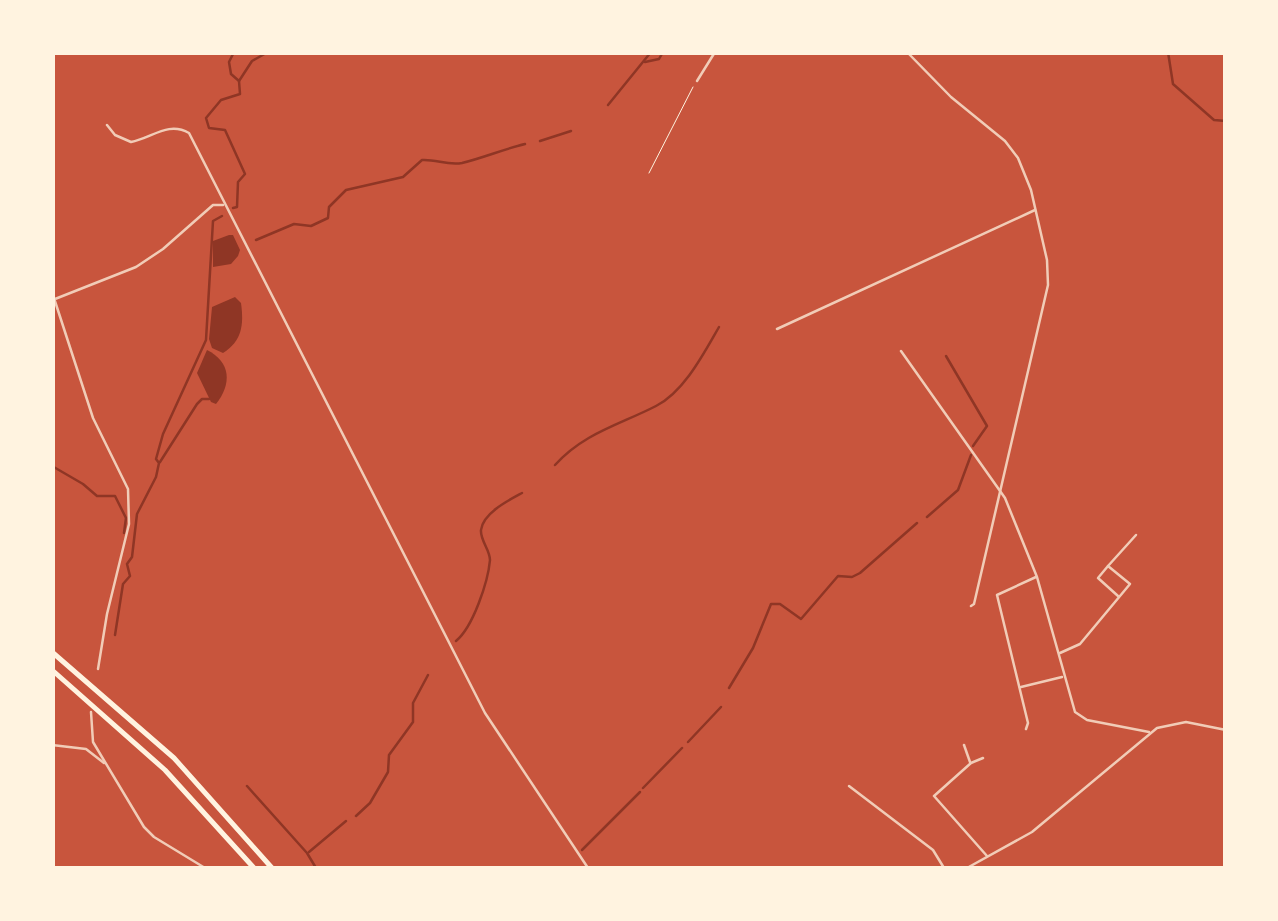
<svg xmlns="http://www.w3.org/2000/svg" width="1278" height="921" viewBox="0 0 1278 921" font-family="Literata,serif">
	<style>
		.water { fill: #8f3625 }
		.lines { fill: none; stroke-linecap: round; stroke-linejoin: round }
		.stream { stroke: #8f3625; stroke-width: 2.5 }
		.path { stroke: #fff3e0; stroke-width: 1 }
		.minor { stroke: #f1ccb7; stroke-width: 2.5 }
		.motorway { stroke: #fff3e0; stroke-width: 5 }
	</style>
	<rect width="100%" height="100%" fill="#c8553d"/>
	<!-- water -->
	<g class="water">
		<polygon points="229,235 233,235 240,250 238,256 231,264 213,267 213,241"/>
		<path d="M235 297 241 303C244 325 242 341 223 353L212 348 209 339 212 307Z"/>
		<path d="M207 350C231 362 232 384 216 404L211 402 197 373Z"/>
	</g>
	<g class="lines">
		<!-- stream -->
		<g class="stream">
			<polyline points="1168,52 1173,84 1214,120 1226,121"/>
			<polyline points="645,62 659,59 663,52"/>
			<polyline points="239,81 252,61 268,52"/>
			<polyline points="608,105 651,52"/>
			<polyline points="540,141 571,131"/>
			<polyline points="233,208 237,207 238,182 245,174 225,130 209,128 206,118 221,100 240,94 239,81 231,74 229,62 234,52"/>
			<path d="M256 240 294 224 311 226 328 218 329 207 346 190 403 177 422 160C436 159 448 166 462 163 483 158 504 149 525 144"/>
			<polyline points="946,356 987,426 973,446"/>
			<polyline points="160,462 197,404 202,399 209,399"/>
			<path d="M555 465C584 433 619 425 656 406 684 392 704 353 719 327"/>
			<polyline points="52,466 83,484 97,496 115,496 126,518 124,533"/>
			<polyline points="927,517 958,490 971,455"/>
			<polyline points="115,635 123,584 130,576 127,564 132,557 137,514 156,477 159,463 156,459 163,434 206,340 213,221 222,216"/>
			<path d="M456 641C473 627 488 582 490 560 490 550 480 540 481 530 483 513 509 500 522 493"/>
			<polyline points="729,688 753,648 771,604 780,604 801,619 838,576 852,577 860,573 917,523"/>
			<polyline points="688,742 721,707"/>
			<polyline points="247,786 307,853 316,868"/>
			<polyline points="643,788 682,748"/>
			<polyline points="356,816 370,803 388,772 389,755 413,722 413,703 428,675"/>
			<polyline points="582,850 640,792"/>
			<polyline points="309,852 346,821"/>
		</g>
		<!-- path -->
		<polyline class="path" points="649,173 693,87"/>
		<!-- minor -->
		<g class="minor">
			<polyline points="907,52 951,97 1005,141 1018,158 1031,190 1047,260 1048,285 974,604 971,606"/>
			<polyline points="697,81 715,52"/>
			<path d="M107 125 115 135 131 142C152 138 168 121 189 133L485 713 588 868"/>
			<polyline points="52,292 93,418 128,489 129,524 107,614 98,669"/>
			<polyline points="55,299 136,267 163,249 213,205 223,205"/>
			<polyline points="777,329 1035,210"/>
			<polyline points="901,351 1005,498 1037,577 1075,712 1087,720 1149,732"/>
			<polyline points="1108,566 1098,578 1118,596"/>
			<polyline points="1060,653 1080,644 1130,584 1108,566 1136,535"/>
			<polyline points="1021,687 1062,677"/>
			<polyline points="91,712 93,742 144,827 154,837 205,868"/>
			<polyline points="1026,729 1028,723 997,595 1036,577"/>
			<polyline points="52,745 86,749 104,763"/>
			<polyline points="964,745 970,762"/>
			<polyline points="983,758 971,763 934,796 987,856"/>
			<polyline points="849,786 933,850 944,868"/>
			<polyline points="967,868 1032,832 1157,728 1186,722 1226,730"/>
		</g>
		<!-- motorway -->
		<g class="motorway">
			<polyline points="52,652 174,758 272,868"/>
			<polyline points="52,670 165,770 254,868"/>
		</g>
	</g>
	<!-- border -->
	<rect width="1278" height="921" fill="none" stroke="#fff3e0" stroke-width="110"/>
</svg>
